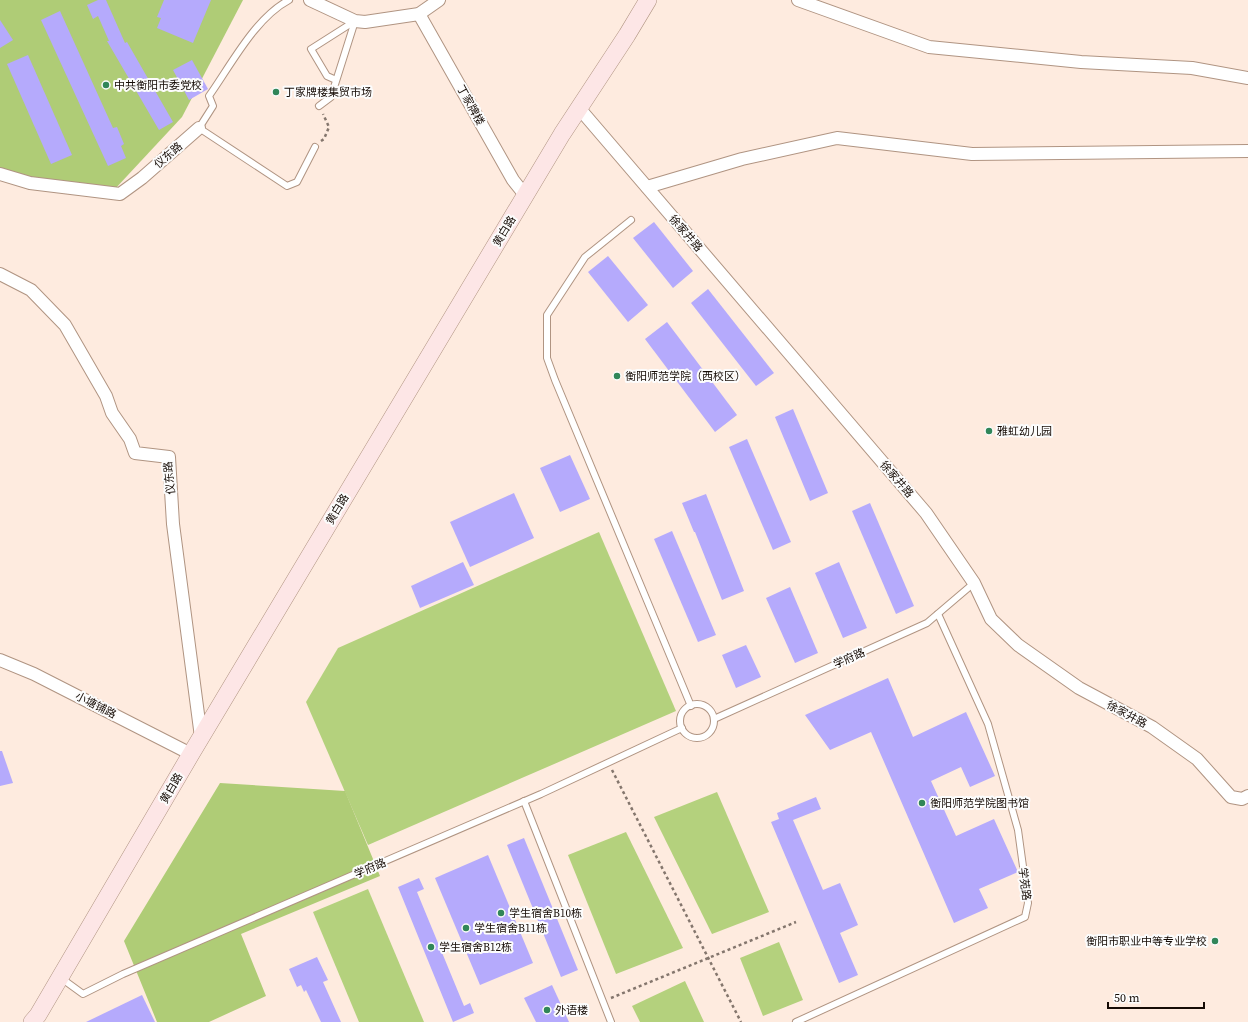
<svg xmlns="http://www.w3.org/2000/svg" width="1248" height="1022" viewBox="0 0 1248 1022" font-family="'Source Serif 4','Noto Sans SC',serif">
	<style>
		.green { fill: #b4d17d }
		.forest { fill: #afcc76 }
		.building { fill: #b5aafc }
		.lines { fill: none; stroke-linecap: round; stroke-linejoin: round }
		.lane-casing { stroke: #b09482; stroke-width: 8 }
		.street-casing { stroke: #b09482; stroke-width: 14 }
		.secondary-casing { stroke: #b09482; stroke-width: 18 }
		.path { stroke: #84766d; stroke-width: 2.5; stroke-dasharray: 3 3; stroke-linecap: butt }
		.lane { stroke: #fff; stroke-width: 6 }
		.street { stroke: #fff; stroke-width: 12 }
		.secondary { stroke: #fde6e6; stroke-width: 17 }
		.poi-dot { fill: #318659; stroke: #fcfcfc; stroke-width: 1.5 }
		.labels { text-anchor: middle; stroke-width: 4; stroke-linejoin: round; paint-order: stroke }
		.poi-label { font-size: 11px; fill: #150b05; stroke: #fcfcfc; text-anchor: start }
		.street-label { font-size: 11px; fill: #150b05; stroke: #fcfcfc }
	</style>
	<rect width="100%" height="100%" fill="#feebdf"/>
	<!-- green -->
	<g class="green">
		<polygon points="599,532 676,711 368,845 306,702 338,648"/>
		<polygon points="717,792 769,912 712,934 654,817"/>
		<polygon points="626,832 683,948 616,974 568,855"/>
		<polygon points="368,889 424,1022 359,1022 313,912"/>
		<polygon points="779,942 803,1000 763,1016 740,958"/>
		<polygon points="685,981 704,1022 640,1022 632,1006"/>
	</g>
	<!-- forest -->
	<g class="forest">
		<polygon points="0,0 243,0 182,117 114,190 26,177 0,169"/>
		<polygon points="220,783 345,791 380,876 241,934 266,996 209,1022 157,1022 124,941"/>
	</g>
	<!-- building -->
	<g class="building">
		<polygon points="98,0 106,0 125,43 127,42 173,122 159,130 107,41 109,41 98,16 93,19 87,5"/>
		<polygon points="164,0 211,0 193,43 157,28 161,18 157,17"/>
		<polygon points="60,11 113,128 117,127 124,144 121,146 126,158 108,166 41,20"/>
		<polygon points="0,20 13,40 0,48"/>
		<polygon points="28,55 72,155 51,164 7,64"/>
		<polygon points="192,60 208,89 189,100 173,70"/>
		<polygon points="654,222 693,271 673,288 633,238"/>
		<polygon points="608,256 648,305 628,322 588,272"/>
		<polygon points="708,289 774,373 756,386 691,303"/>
		<polygon points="667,322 737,415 715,432 645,339"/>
		<polygon points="793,409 828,493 810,501 775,417"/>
		<polygon points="747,439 791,542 773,550 729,447"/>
		<polygon points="570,455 590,499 560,512 540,468"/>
		<polygon points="514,493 534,538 470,567 450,522"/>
		<polygon points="706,494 744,591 722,600 695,532 694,532 682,503"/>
		<polygon points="870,503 914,606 896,614 852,511"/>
		<polygon points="672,531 716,635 698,642 654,539"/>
		<polygon points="463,562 474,585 420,608 411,586"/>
		<polygon points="839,562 867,628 843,638 815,573"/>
		<polygon points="790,587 818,653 795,663 766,598"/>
		<polygon points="746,645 761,677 736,688 722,655"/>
		<polygon points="888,678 913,737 966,712 995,776 970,787 961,767 931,781 956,836 994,819 1018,872 979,889 988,908 954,923 871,732 830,750 805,715"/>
		<polygon points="0,751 2,751 13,783 0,786"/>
		<polygon points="816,797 821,809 793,820 823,890 840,883 858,925 840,933 858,975 839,983 771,822 779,819 777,813"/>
		<polygon points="524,838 578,970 561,977 507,845"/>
		<polygon points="488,855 533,963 480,985 435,878"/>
		<polygon points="419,878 424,889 417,892 464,1006 470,1003 474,1013 453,1022 398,887"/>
		<polygon points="317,957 328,980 323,982 341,1022 321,1022 306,990 304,992 301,985 297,987 289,969"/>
		<polygon points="552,985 569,1022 536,1022 524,998"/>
		<polygon points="142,995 155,1022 86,1022"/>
	</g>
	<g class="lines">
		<defs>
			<g id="lane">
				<path d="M289 0C255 18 231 65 209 96L213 106 199 128 287 186 297 182 315 147"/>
				<polyline points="336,80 327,76 311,49 355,21"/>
				<polyline points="319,106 331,97 355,21"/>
				<polyline points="631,220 585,257 547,315 547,358 555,380 691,706"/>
				<circle cx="697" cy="721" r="17"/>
				<polyline points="714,719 927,623 974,583"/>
				<polyline points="524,801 611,1022"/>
				<polyline points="61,978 83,994 123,974 541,794 682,728"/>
				<polyline points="796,1022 1025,917 1028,903 1018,830 988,724 938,614"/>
			</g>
			<g id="street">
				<polyline points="310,0 355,21 365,22 419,14 439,0"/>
				<polyline points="798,0 929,47 1081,62 1192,68 1248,78"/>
				<polyline points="419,14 513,180 525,195"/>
				<polyline points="579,108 926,513 974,583 991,619 1018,645 1079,688 1152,727 1197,759 1231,797 1242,799 1248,796"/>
				<polyline points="0,174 30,183 120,194 142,178 199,128"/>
				<polyline points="647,187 742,159 837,138 972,154 1248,151"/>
				<polyline points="0,274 31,290 65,325 106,396 112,413 130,439 135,453 169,457 173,524 201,737"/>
				<polyline points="0,660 34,674 191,754"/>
			</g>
			<polyline id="secondary" points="32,1022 38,1015 191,754 562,134 627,35 648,0"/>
		</defs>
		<!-- lane casing -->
		<use href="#lane" class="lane-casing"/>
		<!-- street casing -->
		<use href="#street" class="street-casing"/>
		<!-- secondary casing -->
		<use href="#secondary" class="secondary-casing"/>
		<!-- path -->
		<g class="path">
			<polyline points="321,141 324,139 329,127 323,114"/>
			<polyline points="612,770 741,1022"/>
			<polyline points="611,998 796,922"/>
		</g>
		<!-- lane -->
		<use href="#lane" class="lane"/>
		<!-- street -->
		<use href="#street" class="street"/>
		<!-- secondary -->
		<use href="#secondary" class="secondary"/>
	</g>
	<!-- markers -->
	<g class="poi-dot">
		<circle cx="106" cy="85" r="4"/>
		<circle cx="276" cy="92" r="4"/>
		<circle cx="617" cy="376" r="4"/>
		<circle cx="989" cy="431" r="4"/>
		<circle cx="922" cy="803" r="4"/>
		<circle cx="501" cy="913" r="4"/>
		<circle cx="466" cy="928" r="4"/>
		<circle cx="1215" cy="941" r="4"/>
		<circle cx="431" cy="947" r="4"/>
		<circle cx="547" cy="1010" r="4"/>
	</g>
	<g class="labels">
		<!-- poi labels -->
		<g class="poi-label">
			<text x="114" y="89">中共衡阳市委党校</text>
			<text x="284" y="96">丁家牌楼集贸市场</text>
			<text x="625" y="380">衡阳师范学院（西校区）</text>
			<text x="997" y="435">雅虹幼儿园</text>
			<text x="930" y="807">衡阳师范学院图书馆</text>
			<text x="509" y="917">学生宿舍B10栋</text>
			<text x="474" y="932">学生宿舍B11栋</text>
			<text x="1207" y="945" text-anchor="end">衡阳市职业中等专业学校</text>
			<text x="439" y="951">学生宿舍B12栋</text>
			<text x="555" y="1014">外语楼</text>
		</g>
		<!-- street labels -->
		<g class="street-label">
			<text transform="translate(471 105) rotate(61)" y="4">丁家牌楼</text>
			<text transform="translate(168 155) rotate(-41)" y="4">仪东路</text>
			<text transform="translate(504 231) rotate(-59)" y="4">黄白路</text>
			<text transform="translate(686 233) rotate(49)" y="4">徐家井路</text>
			<text transform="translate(169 478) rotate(-96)" y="4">仪东路</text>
			<text transform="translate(897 479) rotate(49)" y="4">徐家井路</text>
			<text transform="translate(337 509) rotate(-59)" y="4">黄白路</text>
			<text transform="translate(849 658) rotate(-24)" y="4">学府路</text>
			<text transform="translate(96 705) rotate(27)" y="4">小塘铺路</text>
			<text transform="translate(1127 714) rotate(28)" y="4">徐家井路</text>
			<text transform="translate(171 788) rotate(-60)" y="4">黄白路</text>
			<text transform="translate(370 868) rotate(-23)" y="4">学府路</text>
			<text transform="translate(1025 884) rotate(83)" y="4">学苑路</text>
		</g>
	</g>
	<!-- scale -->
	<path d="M1108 1002v6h96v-6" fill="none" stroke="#150b05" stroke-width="2"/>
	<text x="1114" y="1002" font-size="12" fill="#150b05" stroke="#fcfcfc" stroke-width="3" paint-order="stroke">50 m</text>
</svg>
